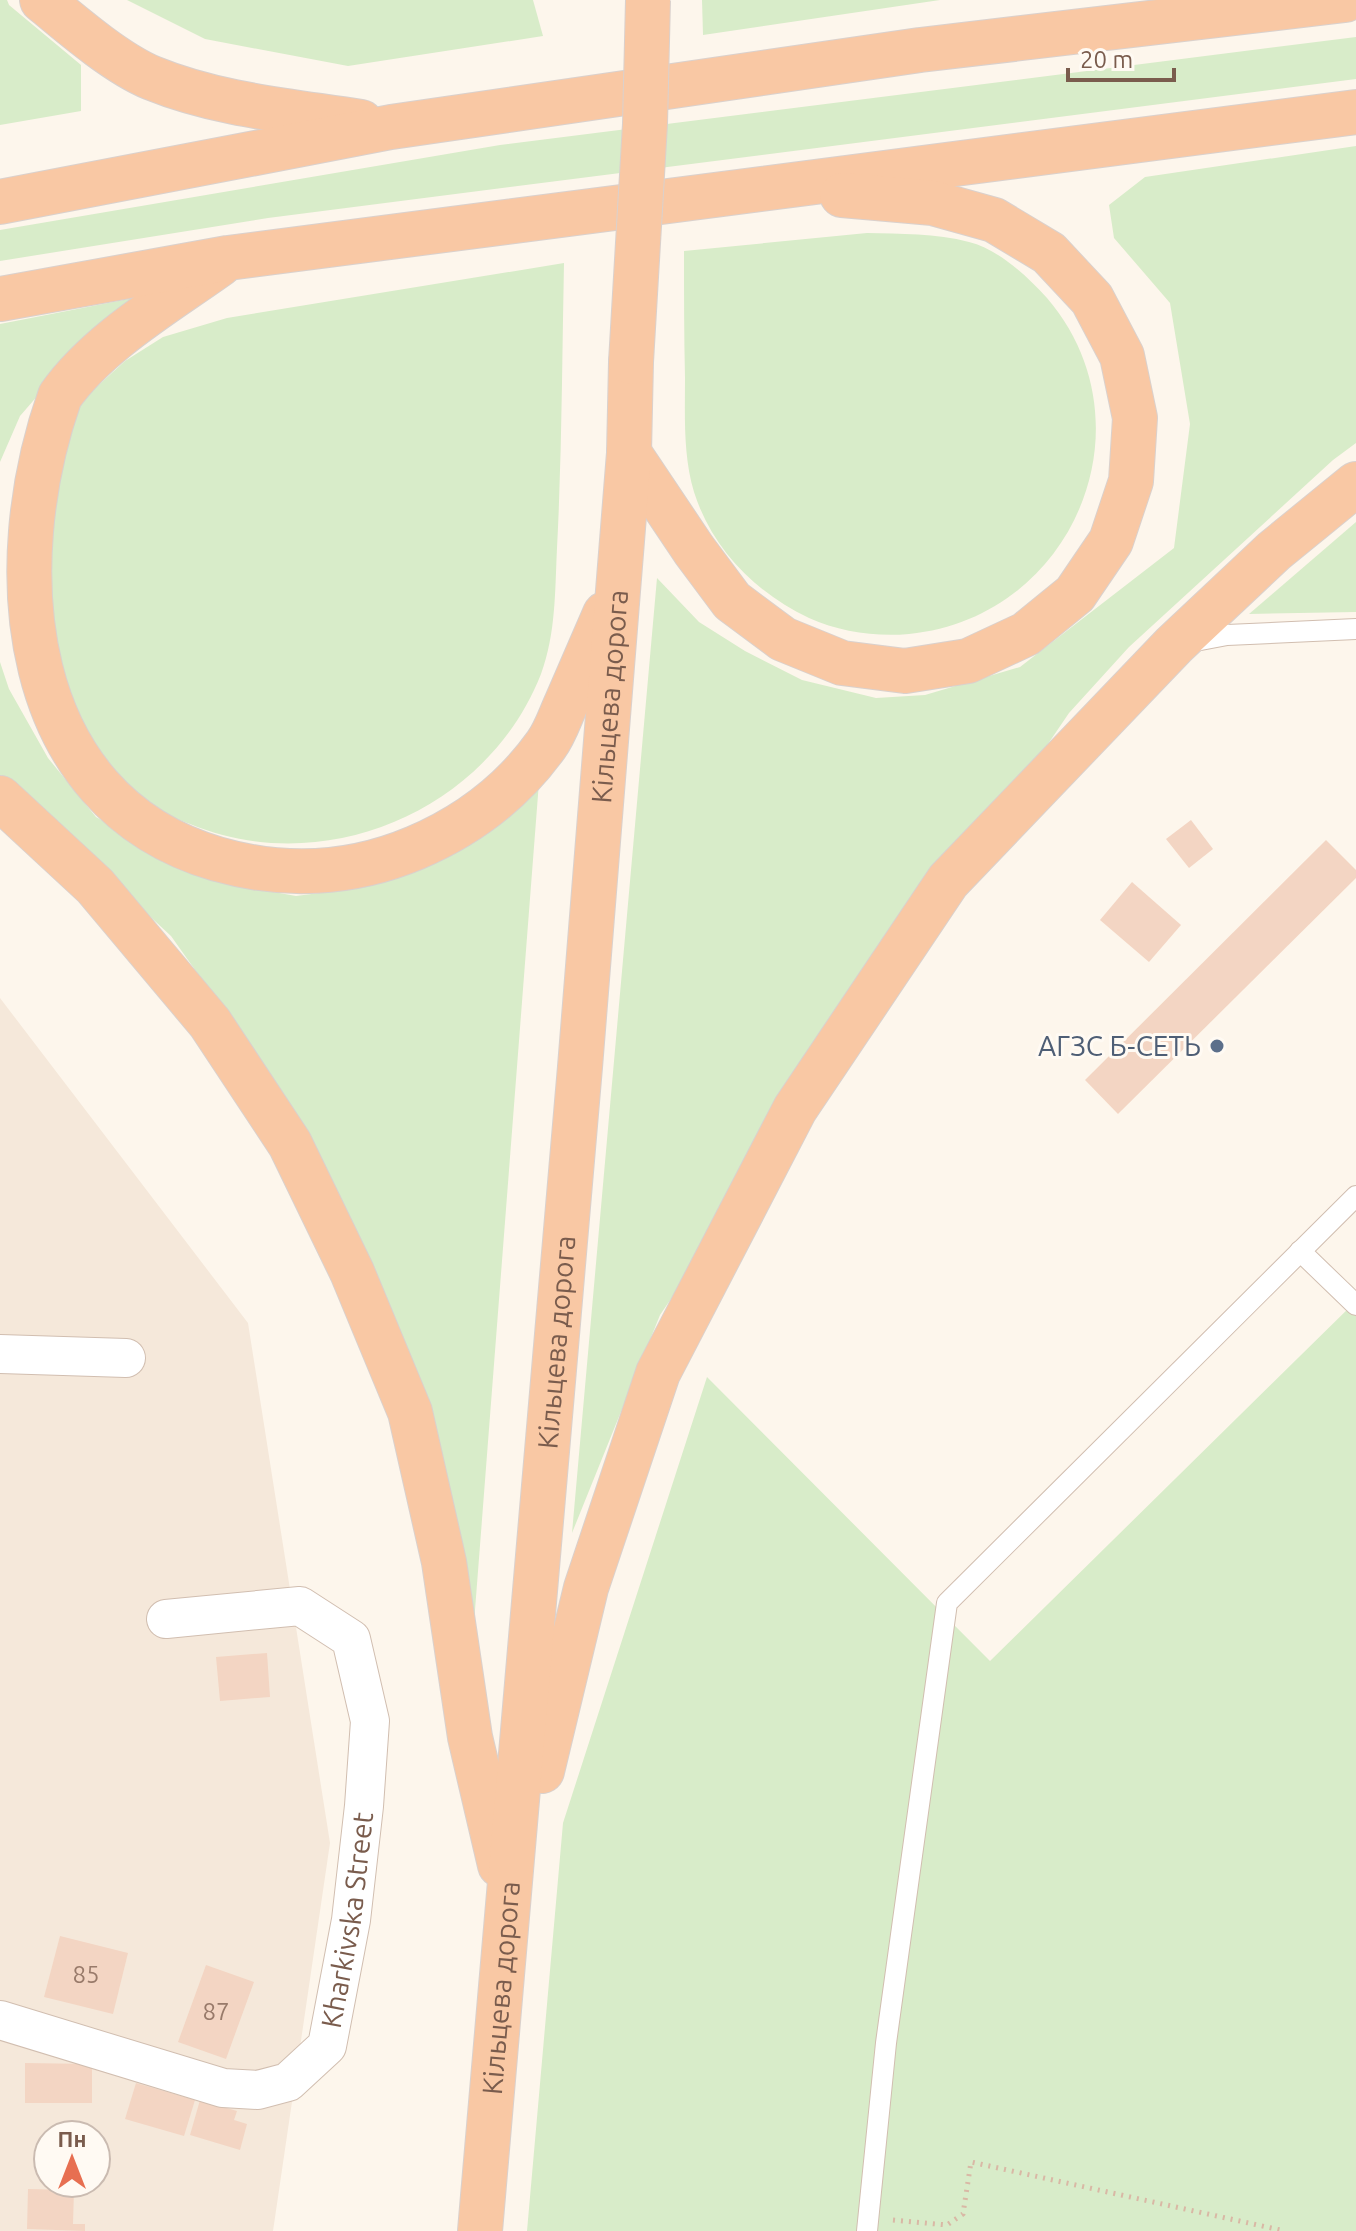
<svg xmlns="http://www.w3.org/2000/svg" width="1356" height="2231" viewBox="0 0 1356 2231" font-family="Ubuntu,sans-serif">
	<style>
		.residential { fill: #f5e8da; fill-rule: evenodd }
		.green { fill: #d8ecc9 }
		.building { fill: #f3d5c3 }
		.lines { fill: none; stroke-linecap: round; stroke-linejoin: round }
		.service-casing { stroke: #d1beb0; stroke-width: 22 }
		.minor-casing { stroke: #d1beb0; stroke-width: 40 }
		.trunk-casing { stroke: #dad1cd; stroke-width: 46 }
		.path { stroke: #d9b8a5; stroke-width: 5; stroke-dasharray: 2 6; stroke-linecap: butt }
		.service { stroke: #fff; stroke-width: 20 }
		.minor { stroke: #fff; stroke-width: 38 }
		.trunk { stroke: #f9c8a4; stroke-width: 44 }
		.trunk-bridge-casing { stroke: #dad1cd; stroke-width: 46; stroke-linecap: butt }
		.trunk-bridge { stroke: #f9c8a4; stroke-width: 44 }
		.service-dot { fill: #5c6f8a; stroke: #fffaf3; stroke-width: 3 }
		.labels { text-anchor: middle; stroke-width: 6; stroke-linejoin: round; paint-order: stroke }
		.number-label { font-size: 24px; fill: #987a6a }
		.street-label { font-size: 28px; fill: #7a5c4d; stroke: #fffaf3 }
		.service-label { font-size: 28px; fill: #4e5e75; stroke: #fffaf3; text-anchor: end }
	</style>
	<rect width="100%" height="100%" fill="#fdf6ec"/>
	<!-- residential -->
	<path class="residential" d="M0 998 248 1323 330 1843 273 2231H0ZM48 2135H96V2183H48Z"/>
	<!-- green -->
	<g class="green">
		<polygon points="0,0 7,0 9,5 81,65 81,111 0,125"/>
		<polygon points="127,0 533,0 543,36 348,66 205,39"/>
		<polygon points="702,0 940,0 703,35"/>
		<polygon points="1356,37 1356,79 268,218 0,261 0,230 500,145"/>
		<polygon points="1356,146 1356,443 1333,460 1129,647 1069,713 660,1315 572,1533 657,578 699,622 745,651 802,680 876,698 925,695 1020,667 1174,548 1190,424 1170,303 1114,238 1109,205 1145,177"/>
		<path d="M867 233C900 234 936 233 969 242 998 249 1027 276 1047 298 1155 424 1073 618 909 634 876 637 840 632 809 618 756 593 712 549 694 492 683 455 685 416 685 378 684 335 684 293 684 251Z"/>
		<path d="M564 263C562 358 562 453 557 548 555 590 556 634 541 674 488 810 325 880 190 824 169 816 142 805 127 789 115 776 106 758 96 744 74 710 51 677 28 643L64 427 92 391 125 361 163 337 227 318Z"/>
		<polygon points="149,295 78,349 20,416 0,462 0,324"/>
		<polygon points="1356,522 1356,612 1249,614"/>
		<polygon points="0,662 9,689 48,758 96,817 174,861 245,887 296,896 358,888 430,865 539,782 474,1623 242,1036 171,936 0,777"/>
		<polygon points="1356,1301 1356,2231 527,2231 563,1823 707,1377 990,1661"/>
	</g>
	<!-- building -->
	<g class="building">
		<polygon points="1191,820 1213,849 1189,868 1166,839"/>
		<polygon points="1326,840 1356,870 1356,878 1118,1114 1085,1080"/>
		<polygon points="1132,882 1181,925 1149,962 1100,920"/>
		<polygon points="267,1653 270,1697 220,1701 216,1657"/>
		<polygon points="60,1936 128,1953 113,2014 44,1997"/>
		<polygon points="206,1965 254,1982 226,2059 178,2042"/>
		<polygon points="25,2063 92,2064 92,2103 25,2103"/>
		<polygon points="136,2083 195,2100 184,2136 125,2119"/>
		<polygon points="200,2100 237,2111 234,2120 247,2124 240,2150 190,2135"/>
		<polygon points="28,2189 74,2190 73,2224 85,2224 85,2231 27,2229"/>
	</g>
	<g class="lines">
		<defs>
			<g id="service">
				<polyline points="1190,642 1227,635 1356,629"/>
				<polyline points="1300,1251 1356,1305"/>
				<polyline points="867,2231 886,2043 947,1603 1356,1196"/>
			</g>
			<g id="minor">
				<polyline points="0,1354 126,1358"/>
				<path id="s1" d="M0 2020 223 2088 258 2090 288 2082 327 2046 351 1920 364 1806 370 1721 351 1639 300 1606 166 1619"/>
			</g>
			<g id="trunk">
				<path d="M42 0C72 25 116 63 152 78 218 105 291 111 361 122"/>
				<polyline points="0,202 391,127 920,50 1345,0"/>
				<path d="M220 264C167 302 98 342 60 396 0 566 16 800 217 859 283 878 351 875 415 848 467 826 513 791 546 745 555 733 560 717 566 704 579 674 592 644 605 614"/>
				<polyline points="0,299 228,258 1356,112"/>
				<polyline points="629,453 694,550 732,601 783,639 842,663 905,671 968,661 1026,634 1075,594 1111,541 1131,481 1135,418 1122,356 1092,299 1049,253 994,220 933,203 842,195"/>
				<polyline points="0,798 95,886 210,1023 290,1144 352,1272 410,1412 444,1562 470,1737 500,1865"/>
				<polyline points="542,1771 586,1588 658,1373 795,1109 948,881 1174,645 1274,551 1356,484"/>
				<path id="s2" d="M480 2231 580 1067 629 453 631 362"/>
			</g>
		</defs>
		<!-- service casing -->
		<use href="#service" class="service-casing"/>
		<!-- minor casing -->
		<use href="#minor" class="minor-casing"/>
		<!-- trunk casing -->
		<use href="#trunk" class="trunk-casing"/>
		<!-- path -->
		<polyline class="path" points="893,2220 947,2225 963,2214 971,2162 1285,2231"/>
		<!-- service -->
		<use href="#service" class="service"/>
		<!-- minor -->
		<use href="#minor" class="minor"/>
		<!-- trunk -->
		<use href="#trunk" class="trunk"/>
		<defs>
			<polyline id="trunk-bridge" points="631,362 645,124 648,0"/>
		</defs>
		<!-- trunk-bridge casing -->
		<use href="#trunk-bridge" class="trunk-bridge-casing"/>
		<!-- trunk-bridge -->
		<use href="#trunk-bridge" class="trunk-bridge"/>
	</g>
	<!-- markers -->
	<circle class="service-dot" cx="1217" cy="1046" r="8"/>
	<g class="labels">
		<!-- number labels -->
		<g class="number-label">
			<text x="86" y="1983">85</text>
			<text x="216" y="2020">87</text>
		</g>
		<!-- street labels -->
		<g class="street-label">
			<text dy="10" stroke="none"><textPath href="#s2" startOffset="1540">Кільцева дорога</textPath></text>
			<text dy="10" stroke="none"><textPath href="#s2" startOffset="892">Кільцева дорога</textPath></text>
			<text dy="10" stroke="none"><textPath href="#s1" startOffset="480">Kharkivska Street</textPath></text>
			<text dy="10" stroke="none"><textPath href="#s2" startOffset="244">Кільцева дорога</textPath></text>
		</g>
		<!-- service labels -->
		<g class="service-label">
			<text x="1201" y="1056">АГЗС Б-СЕТЬ</text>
		</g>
	</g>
	<!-- north arrow -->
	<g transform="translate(72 2159)"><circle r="38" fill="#fffaf3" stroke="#cabbb1" stroke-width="2"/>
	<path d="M0-6L14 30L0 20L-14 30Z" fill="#e76f51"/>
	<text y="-12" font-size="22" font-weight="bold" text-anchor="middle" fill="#7a5c4d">Пн</text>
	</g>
	<!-- scale -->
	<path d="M1068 68v12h106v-12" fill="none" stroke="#7a5c4d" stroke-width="4"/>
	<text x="1080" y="68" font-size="24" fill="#7a5c4d" stroke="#fffaf3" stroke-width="6" paint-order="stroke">20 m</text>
</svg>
